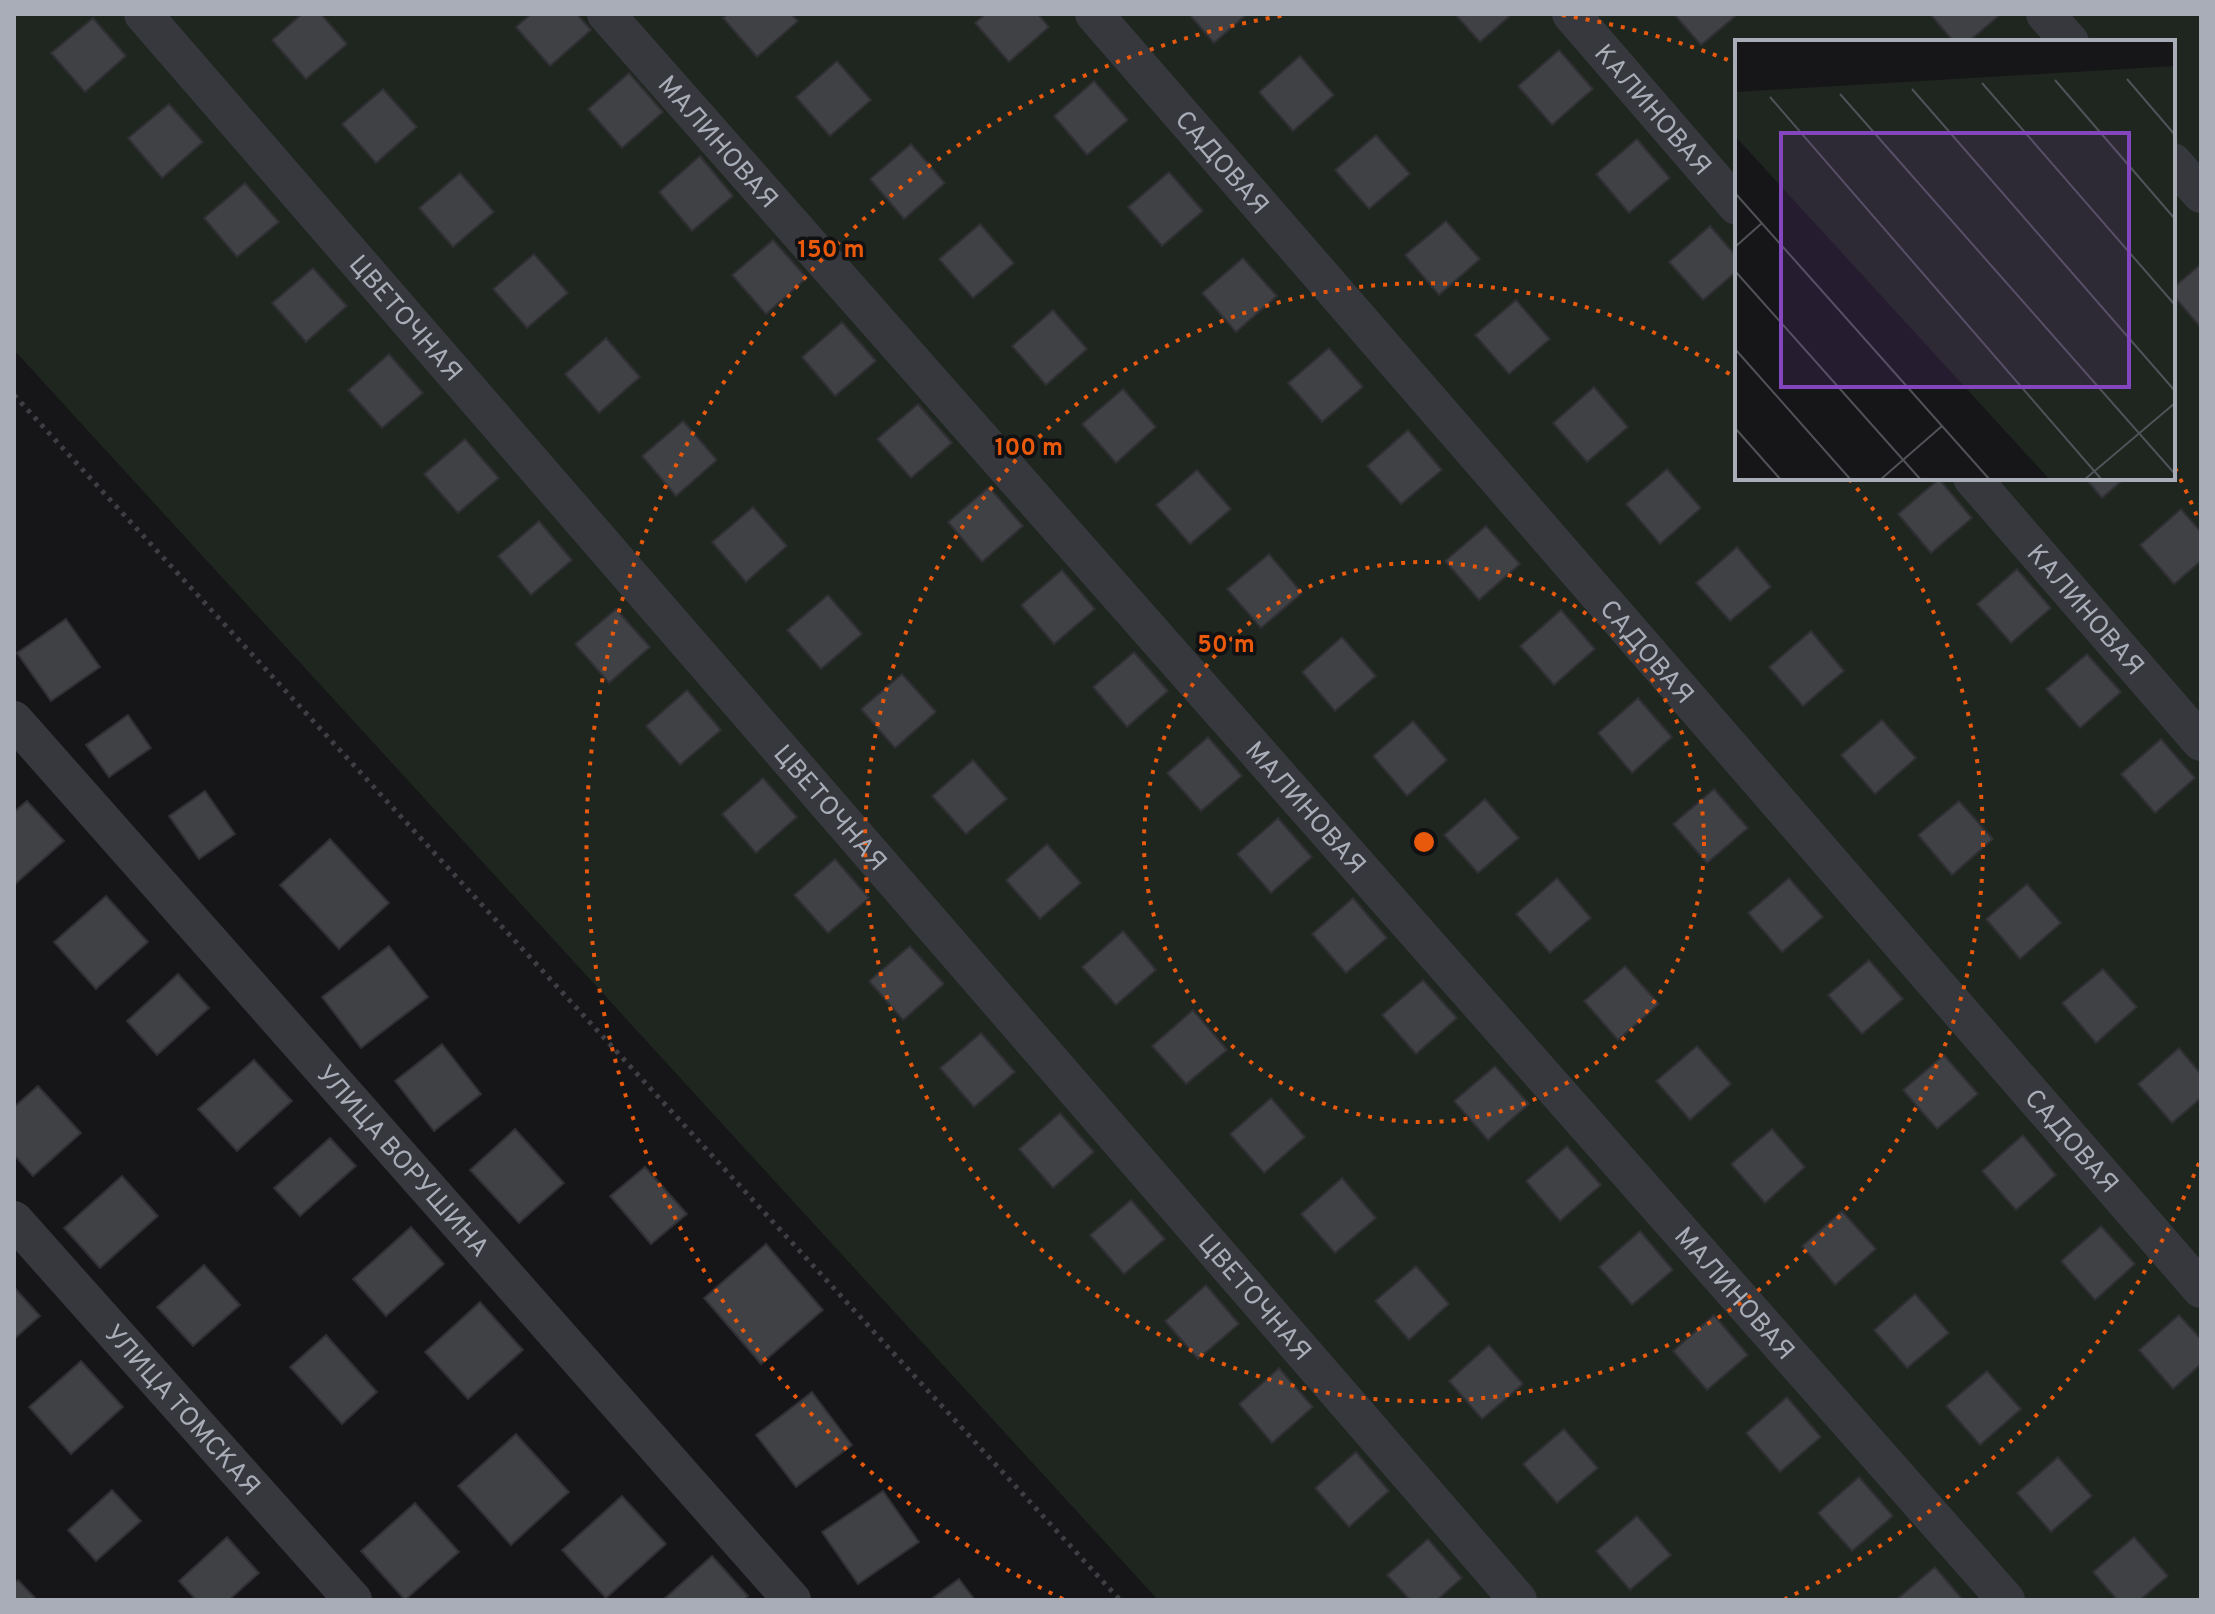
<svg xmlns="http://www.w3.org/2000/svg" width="2215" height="1614" viewBox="0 0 2215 1614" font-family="Overpass,sans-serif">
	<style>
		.green { fill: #1e261f; fill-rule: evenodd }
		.building { fill: #404145; stroke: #303034; stroke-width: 2 }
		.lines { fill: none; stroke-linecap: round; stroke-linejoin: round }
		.path { stroke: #3d3f44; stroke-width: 5; stroke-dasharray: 4 6; stroke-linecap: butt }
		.street { stroke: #37383d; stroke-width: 38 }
		.ring { fill: none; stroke: #e8590c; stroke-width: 4; stroke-dasharray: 4 8 }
		.labels { text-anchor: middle; stroke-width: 7; stroke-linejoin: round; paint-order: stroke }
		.street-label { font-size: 26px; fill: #a8adb8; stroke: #111113 }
		.inset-road { fill: none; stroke: #505258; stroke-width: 2 }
		.view { fill: #8446be; fill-opacity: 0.15; stroke: #8446be; stroke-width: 4 }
		.inset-edge { fill: none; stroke: #a8adb8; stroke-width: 4 }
		.centre { fill: #e8590c; stroke: #111113; stroke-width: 4 }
		.ring-label { font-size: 24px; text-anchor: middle; font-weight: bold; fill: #e8590c; stroke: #111113; stroke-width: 7; stroke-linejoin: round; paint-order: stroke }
	</style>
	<rect width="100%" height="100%" fill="#161618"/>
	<!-- green -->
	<path class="green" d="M14 14H2201V1600H1158L14 350ZM1737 42H2173V478H1737Z"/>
	<!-- building -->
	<g class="building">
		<polygon points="302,14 321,14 347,44 306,79 272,40"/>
		<polygon points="531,14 577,14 591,30 550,66 516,27"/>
		<polygon points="728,14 791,14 798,21 757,57 723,18"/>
		<polygon points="985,14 1038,14 1049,27 1009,62 975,23"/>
		<polygon points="1189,14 1247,14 1214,43"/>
		<polygon points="1455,14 1512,14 1480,42"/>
		<polygon points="1674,14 1738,14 1701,45"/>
		<polygon points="1930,14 2001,14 1968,42 1954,42"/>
		<polygon points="93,18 126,56 85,92 51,53"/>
		<polygon points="1559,50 1593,89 1552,125 1518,86"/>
		<polygon points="1300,56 1334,95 1293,131 1259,92"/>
		<polygon points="837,61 871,100 830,136 796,97"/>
		<polygon points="629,73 663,112 622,148 588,109"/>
		<polygon points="1094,81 1128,120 1087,155 1054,116"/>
		<polygon points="383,89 417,127 376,163 342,124"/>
		<polygon points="169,104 203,142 162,178 128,138"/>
		<polygon points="1376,135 1410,174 1369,209 1335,170"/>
		<polygon points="1637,139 1670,178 1629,213 1596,174"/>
		<polygon points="911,144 945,183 904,219 870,179"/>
		<polygon points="700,156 733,196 692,231 659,192"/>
		<polygon points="1169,172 1203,211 1162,246 1128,207"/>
		<polygon points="460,173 494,212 453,247 419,208"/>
		<polygon points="245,183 279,222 237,257 204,218"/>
		<polygon points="1446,221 1480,259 1439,295 1405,255"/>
		<polygon points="980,224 1014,263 973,298 939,259"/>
		<polygon points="1710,226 1737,257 1737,271 1703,300 1669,262"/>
		<polygon points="773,240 807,278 766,314 732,275"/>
		<polygon points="534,254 568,293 527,328 493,289"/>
		<polygon points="1243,258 1277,296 1236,332 1202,293"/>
		<polygon points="2201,264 2201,328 2173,295 2173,288"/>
		<polygon points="313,268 347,306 306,342 272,303"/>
		<polygon points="1516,300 1550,339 1509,374 1475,335"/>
		<polygon points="1053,310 1087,349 1046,385 1012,346"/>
		<polygon points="842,322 876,361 835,396 802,357"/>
		<polygon points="606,338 640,377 599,413 565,374"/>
		<polygon points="1329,348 1363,387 1322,422 1288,383"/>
		<polygon points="389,354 423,393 382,428 348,390"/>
		<polygon points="1594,387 1628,427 1587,462 1553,423"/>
		<polygon points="1123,389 1156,427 1116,463 1082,424"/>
		<polygon points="918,404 952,443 911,478 877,439"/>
		<polygon points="683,421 717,460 676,496 642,456"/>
		<polygon points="1408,430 1442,470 1401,504 1367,466"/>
		<polygon points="465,439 499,478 458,513 424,474"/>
		<polygon points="1667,469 1701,508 1660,544 1626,504"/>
		<polygon points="1197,470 1231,509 1190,544 1156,505"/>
		<polygon points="2085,478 2125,478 2102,498"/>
		<polygon points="1939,479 1972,518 1931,553 1898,514"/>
		<polygon points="989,487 1023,526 982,562 948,522"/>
		<polygon points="753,507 787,546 746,582 712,542"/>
		<polygon points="2181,509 2201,532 2201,561 2174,584 2140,545"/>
		<polygon points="539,521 572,560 531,595 498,556"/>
		<polygon points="1486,526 1520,564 1479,600 1445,561"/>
		<polygon points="1737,547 1771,587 1730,621 1696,583"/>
		<polygon points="1269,554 1302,593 1261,628 1227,589"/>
		<polygon points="2017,569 2051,608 2011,643 1977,604"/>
		<polygon points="1062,570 1095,609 1054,644 1021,605"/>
		<polygon points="828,595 862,634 821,669 787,630"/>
		<polygon points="616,609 650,647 609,683 575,644"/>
		<polygon points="1561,610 1595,649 1554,685 1520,646"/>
		<polygon points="66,619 100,667 51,701 17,653"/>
		<polygon points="1811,631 1844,671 1803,706 1769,667"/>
		<polygon points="1342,637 1376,676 1335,711 1302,672"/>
		<polygon points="1134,652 1168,691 1127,727 1093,687"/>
		<polygon points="2087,654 2121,692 2080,728 2046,689"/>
		<polygon points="902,674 936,712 895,748 861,709"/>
		<polygon points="687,690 721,730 680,765 646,726"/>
		<polygon points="1638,698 1672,737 1632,773 1598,733"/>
		<polygon points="128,715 151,748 109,777 86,745"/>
		<polygon points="1882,720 1916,758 1875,794 1841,755"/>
		<polygon points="1413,721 1447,760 1407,796 1373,756"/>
		<polygon points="1208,737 1242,776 1201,811 1167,773"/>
		<polygon points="2161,739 2195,778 2155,813 2121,774"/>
		<polygon points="973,760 1007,799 966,834 932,796"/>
		<polygon points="763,778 797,817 756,853 722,814"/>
		<polygon points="1714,789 1748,828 1707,863 1673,824"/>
		<polygon points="205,791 235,834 199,859 169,816"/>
		<polygon points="1485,799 1519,838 1478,873 1444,835"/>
		<polygon points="27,801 64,841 14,885 14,812"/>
		<polygon points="1959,801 1993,839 1952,875 1918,835"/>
		<polygon points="1278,818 1312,857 1271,893 1237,854"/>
		<polygon points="330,839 389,903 339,949 280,885"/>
		<polygon points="1047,844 1081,883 1040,919 1006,880"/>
		<polygon points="835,859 869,898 828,933 794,895"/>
		<polygon points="1557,878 1591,918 1550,953 1516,914"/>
		<polygon points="1789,878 1823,917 1782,952 1748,913"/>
		<polygon points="2027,884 2061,923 2020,959 1986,919"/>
		<polygon points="106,896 148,942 96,989 54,942"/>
		<polygon points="1353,898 1387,938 1346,973 1312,934"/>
		<polygon points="1123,931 1156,970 1116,1005 1082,967"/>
		<polygon points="389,946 428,997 361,1048 322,997"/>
		<polygon points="910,946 944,984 903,1020 869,981"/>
		<polygon points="1869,960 1903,999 1862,1034 1828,995"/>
		<polygon points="1625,966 1659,1004 1618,1040 1584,1001"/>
		<polygon points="2103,969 2137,1007 2096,1043 2062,1003"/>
		<polygon points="178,974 209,1008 157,1055 127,1021"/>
		<polygon points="1423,980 1457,1018 1416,1054 1382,1015"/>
		<polygon points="1193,1010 1227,1050 1186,1084 1152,1046"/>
		<polygon points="981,1033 1015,1072 974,1107 940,1068"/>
		<polygon points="442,1044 481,1094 434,1131 395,1081"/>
		<polygon points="1697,1046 1731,1084 1690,1120 1656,1081"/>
		<polygon points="2179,1048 2201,1074 2201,1098 2172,1123 2138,1084"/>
		<polygon points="1944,1055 1978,1094 1937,1129 1903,1090"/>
		<polygon points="254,1060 292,1101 237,1151 198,1109"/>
		<polygon points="1495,1066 1529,1104 1488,1140 1454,1101"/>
		<polygon points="38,1086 81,1133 33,1176 14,1155 14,1107"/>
		<polygon points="1271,1098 1305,1137 1264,1173 1230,1134"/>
		<polygon points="1060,1113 1094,1152 1053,1188 1019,1149"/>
		<polygon points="515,1129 564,1183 519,1223 470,1170"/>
		<polygon points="1772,1129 1805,1167 1765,1203 1731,1164"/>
		<polygon points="2023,1135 2056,1175 2016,1210 1982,1171"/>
		<polygon points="330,1138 356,1166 300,1216 274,1188"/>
		<polygon points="1567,1146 1601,1185 1560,1221 1526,1181"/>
		<polygon points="645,1167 687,1214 651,1244 610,1196"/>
		<polygon points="122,1176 158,1216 100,1268 64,1228"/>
		<polygon points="1342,1178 1376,1218 1335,1253 1301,1214"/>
		<polygon points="1131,1200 1165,1239 1124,1274 1090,1235"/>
		<polygon points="1842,1211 1876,1249 1835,1285 1802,1246"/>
		<polygon points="2101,1226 2135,1264 2095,1300 2061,1261"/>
		<polygon points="411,1227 444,1264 386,1316 353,1279"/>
		<polygon points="1640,1231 1673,1270 1632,1305 1599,1267"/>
		<polygon points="766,1244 823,1310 761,1364 704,1298"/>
		<polygon points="204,1265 240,1305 193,1346 157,1307"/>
		<polygon points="1416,1266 1449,1304 1409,1340 1375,1301"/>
		<polygon points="1206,1285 1239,1324 1198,1359 1165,1321"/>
		<polygon points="14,1287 40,1316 14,1339"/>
		<polygon points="1915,1294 1949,1333 1907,1368 1874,1330"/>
		<polygon points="480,1302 523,1350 468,1399 425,1352"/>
		<polygon points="1714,1315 1748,1355 1707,1390 1673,1351"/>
		<polygon points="2179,1315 2201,1339 2201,1364 2173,1389 2139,1350"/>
		<polygon points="326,1335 377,1392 342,1424 290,1367"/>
		<polygon points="1489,1345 1523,1384 1482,1419 1449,1381"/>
		<polygon points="81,1361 123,1407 71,1454 29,1407"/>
		<polygon points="1279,1368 1313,1407 1272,1443 1239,1404"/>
		<polygon points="1987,1371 2021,1409 1980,1445 1946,1406"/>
		<polygon points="812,1392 852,1445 796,1487 756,1435"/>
		<polygon points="1787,1397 1821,1437 1780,1472 1746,1433"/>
		<polygon points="1564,1429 1598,1468 1557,1503 1523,1464"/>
		<polygon points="516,1434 569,1492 511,1545 458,1486"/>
		<polygon points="1356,1452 1389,1491 1349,1527 1315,1488"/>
		<polygon points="2058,1457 2092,1496 2051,1532 2017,1493"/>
		<polygon points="1859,1477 1893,1516 1852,1551 1818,1513"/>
		<polygon points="112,1490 141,1521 96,1561 68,1530"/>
		<polygon points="883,1491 919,1542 858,1584 822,1532"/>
		<polygon points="622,1496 666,1544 606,1598 562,1550"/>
		<polygon points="415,1503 459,1552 405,1600 361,1551"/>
		<polygon points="1637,1516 1671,1555 1630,1590 1596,1551"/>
		<polygon points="227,1537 259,1573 229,1600 196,1600 179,1581"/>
		<polygon points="2134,1537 2168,1576 2140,1600 2117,1600 2093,1572"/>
		<polygon points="1428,1539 1462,1578 1437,1600 1410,1600 1387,1575"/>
		<polygon points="712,1556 748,1596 744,1600 663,1600"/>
		<polygon points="1935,1567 1963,1600 1896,1600"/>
		<polygon points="959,1579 975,1600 930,1600"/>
		<polygon points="18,1580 37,1600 14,1600 14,1583"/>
	</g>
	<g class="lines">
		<!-- path -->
		<polyline class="path" points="14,395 1120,1600"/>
		<!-- street -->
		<g class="street">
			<path id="s1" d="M143 14 1518 1600"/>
			<path id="s2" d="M606 14 2006 1600"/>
			<path id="s3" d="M1094 14 2201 1289"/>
			<path id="s4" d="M1571 14 1737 206"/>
			<polyline points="2045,14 2070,42"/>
			<polyline points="2173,162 2201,194"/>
			<path id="s5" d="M1972 478 2201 742"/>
			<path id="s6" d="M14 720 792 1600"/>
			<path id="s7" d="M14 1220 353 1600"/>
		</g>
	</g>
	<!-- distance rings -->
	<g class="ring">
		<circle cx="1424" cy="842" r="280"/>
		<path d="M1849 479A559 559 0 1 1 1737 379"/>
		<path d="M2199 1163A839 839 0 0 1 1785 1599M1063 1599A839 839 0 0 1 1286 15M1562 15A839 839 0 0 1 1731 61M2175 468A839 839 0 0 1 2199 521"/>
	</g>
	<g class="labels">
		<!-- street labels -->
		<g class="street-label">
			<text dy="9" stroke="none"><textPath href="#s4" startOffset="126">КАЛИНОВАЯ</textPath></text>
			<text dy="9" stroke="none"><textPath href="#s2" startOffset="170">МАЛИНОВАЯ</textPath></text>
			<text dy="9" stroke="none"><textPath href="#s3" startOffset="196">САДОВАЯ</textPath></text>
			<text dy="9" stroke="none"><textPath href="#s1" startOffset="402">ЦВЕТОЧНАЯ</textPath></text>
			<text dy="9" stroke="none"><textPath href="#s5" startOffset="174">КАЛИНОВАЯ</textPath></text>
			<text dy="9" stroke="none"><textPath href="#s3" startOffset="844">САДОВАЯ</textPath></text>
			<text dy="9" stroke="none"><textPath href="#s1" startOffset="1050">ЦВЕТОЧНАЯ</textPath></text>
			<text dy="9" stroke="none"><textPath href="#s2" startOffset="1058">МАЛИНОВАЯ</textPath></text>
			<text dy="9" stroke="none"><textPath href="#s3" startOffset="1492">САДОВАЯ</textPath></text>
			<text dy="9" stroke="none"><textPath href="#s6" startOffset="588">УЛИЦА ВОРУШИНА</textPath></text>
			<text dy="9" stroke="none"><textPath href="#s2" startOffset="1706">МАЛИНОВАЯ</textPath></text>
			<text dy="9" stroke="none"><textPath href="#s1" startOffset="1698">ЦВЕТОЧНАЯ</textPath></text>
			<text dy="9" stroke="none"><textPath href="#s7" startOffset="254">УЛИЦА ТОМСКАЯ</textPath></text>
		</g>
	</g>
	<!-- overview -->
	<g transform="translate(1735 40)">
		<rect width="440" height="440" fill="#161618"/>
		<path d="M440 26V440H315L0 96V52Z" fill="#1e261f"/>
		<path class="inset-road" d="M392 39 440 95M320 40 440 179M247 43 440 265M177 49 440 351M105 54 440 434M35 57 367 440M0 153 255 440M0 207 27 183M0 231 186 440M0 309 116 440M0 388 46 440M145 440 207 386M349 440 440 363"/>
		<path class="view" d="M46 93H394V347H46Z"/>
		<rect width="440" height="440" class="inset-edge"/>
	</g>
	<circle cx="1424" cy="842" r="12" class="centre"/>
	<g class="ring-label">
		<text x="831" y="257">150 m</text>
		<text x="1029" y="455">100 m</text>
		<text x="1226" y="652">50 m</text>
	</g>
	<!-- border -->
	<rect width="2215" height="1614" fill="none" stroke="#a8adb8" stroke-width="32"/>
</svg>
